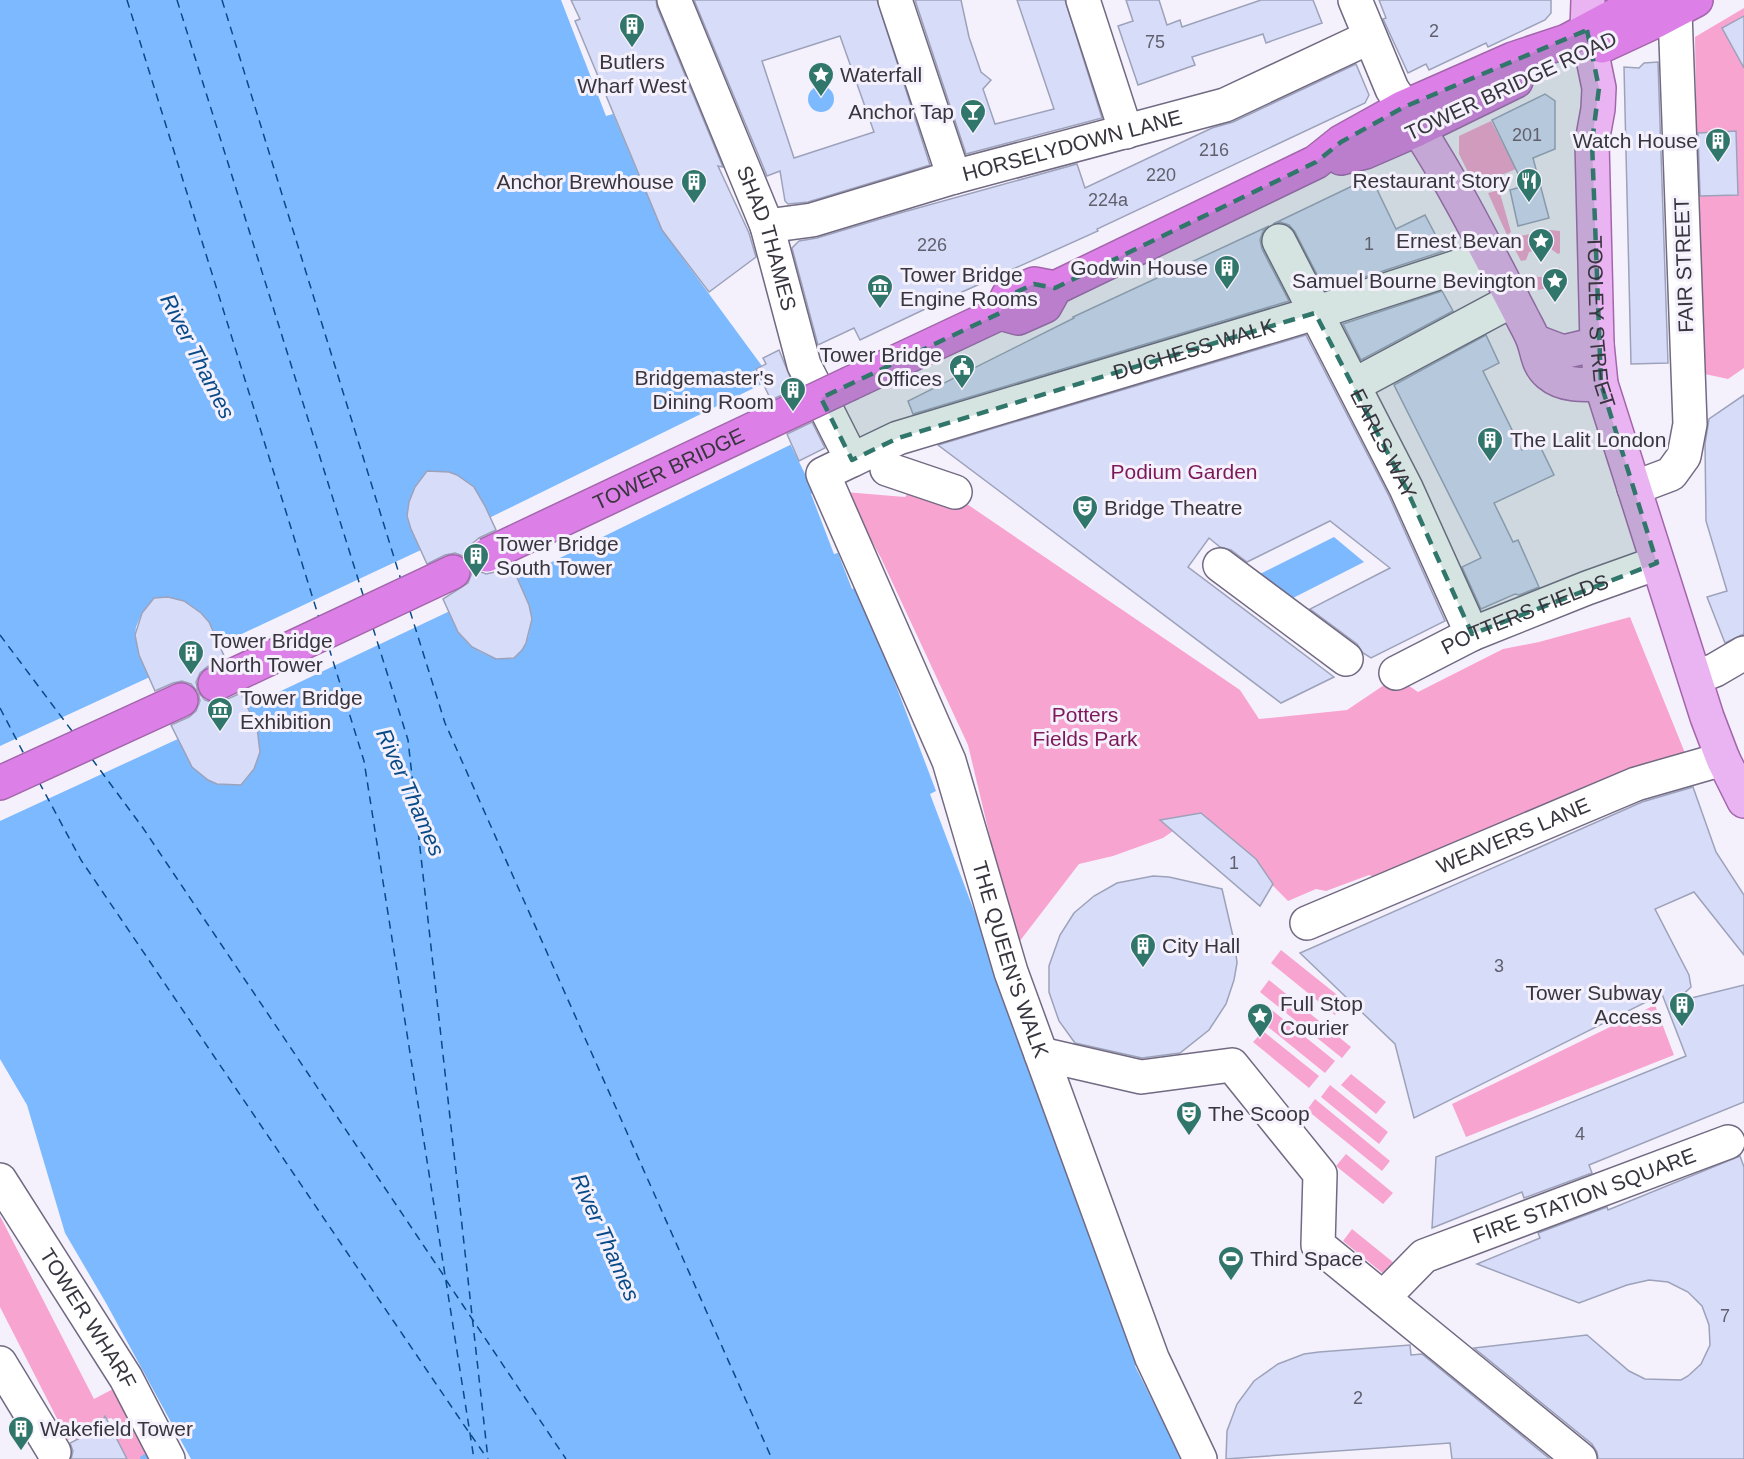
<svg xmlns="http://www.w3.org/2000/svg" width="1744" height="1459" viewBox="0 0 1744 1459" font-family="Helvetica,sans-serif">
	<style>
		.green { fill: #f8a4d1 }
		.water { fill: #7cb9fe; fill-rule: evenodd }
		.pier { fill: #f5f1fc }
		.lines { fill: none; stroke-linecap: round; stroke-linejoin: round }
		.stream { stroke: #7cb9fe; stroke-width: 8 }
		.ferry { stroke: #084a87; stroke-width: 1.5; stroke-dasharray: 8 6; stroke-linecap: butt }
		.building { fill: #d7ddf8; stroke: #9da2bb; stroke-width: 1.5; fill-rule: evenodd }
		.minor-casing { stroke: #726a82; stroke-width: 36 }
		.major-casing { stroke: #a366ac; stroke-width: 36 }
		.highway-casing { stroke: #a366ac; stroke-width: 36 }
		.minor { stroke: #fff; stroke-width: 33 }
		.major { stroke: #eab3f1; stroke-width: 33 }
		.highway { stroke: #dc80e7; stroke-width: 33 }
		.highway-bridge-casing { stroke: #a366ac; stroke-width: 36; stroke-linecap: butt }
		.highway-bridge { stroke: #dc80e7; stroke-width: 33 }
		.marked { fill: #31766b; fill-opacity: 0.2; stroke: #31766b; stroke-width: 4.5; stroke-dasharray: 12 8; stroke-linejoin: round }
		.labels { text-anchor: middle; stroke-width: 6; stroke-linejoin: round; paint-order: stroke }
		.number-label { font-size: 18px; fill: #605f6d }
		.poi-label { font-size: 21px; fill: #38353f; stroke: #f5f1fc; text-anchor: start }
		.street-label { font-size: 21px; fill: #38353f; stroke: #f5f1fc }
		.park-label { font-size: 21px; fill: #7d1959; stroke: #f5f1fc }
		.water-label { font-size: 22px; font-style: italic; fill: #084a87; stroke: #f5f1fc }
	</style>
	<rect width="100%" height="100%" fill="#f5f1fc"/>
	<!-- green -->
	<g class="green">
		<polygon points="1744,8 1744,368 1728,379 1700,373 1695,37"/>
		<polygon points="1491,121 1516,169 1475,186 1459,154 1459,136"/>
		<polygon points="1499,190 1511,232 1507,235 1488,193"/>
		<polygon points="1550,230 1560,231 1560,253 1558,254 1548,247 1529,252 1526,260 1521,261 1511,242 1520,236"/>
		<path d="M1560 267 1561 285 1538 290 1530 275C1543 279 1552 278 1560 267Z"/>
		<polygon points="911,489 964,502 1240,690 1259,719 1347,710 1396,677 1418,692 1503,649 1539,642 1630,617 1687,758 1388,882 1369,875 1326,891 1316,889 1288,901 1201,813 1161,820 1173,831 1163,838 1113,856 1079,864 1016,946 968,745 881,558 845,492 905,497"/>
		<polygon points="1281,950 1346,1002 1335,1015 1271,963"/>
		<polygon points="1269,980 1351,1047 1342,1058 1260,992"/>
		<polygon points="1655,1005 1674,1055 1466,1137 1452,1104"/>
		<polygon points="1267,1006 1335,1061 1325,1073 1257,1018"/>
		<polygon points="1263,1031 1319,1076 1309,1088 1253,1042"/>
		<polygon points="1351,1074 1386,1102 1376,1114 1341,1085"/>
		<polygon points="1330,1085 1388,1132 1379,1144 1321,1097"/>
		<polygon points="1315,1099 1390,1161 1382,1171 1307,1110"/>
		<polygon points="1346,1154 1393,1193 1383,1204 1336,1166"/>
		<polygon points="0,1216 94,1399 113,1389 149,1459 127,1459 113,1432 117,1428 117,1423 111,1418 103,1420 100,1427 76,1440 74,1437 68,1440 0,1307"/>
		<polygon points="1352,1229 1399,1267 1390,1279 1343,1241"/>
	</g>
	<!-- water -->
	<g class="water">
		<path d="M0 0H561L606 116 613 114 662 230 762 366 754 371 814 492 811 494 834 554 838 553 852 589 861 586 884 654 936 791 930 794 990 953 1139 1363 1135 1366 1182 1459H191L106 1303 65 1233 27 1105 0 1059ZM427 471 449 473 457 476 474 487 485 506 529 605C533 626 530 643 514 658 491 662 472 649 458 632L411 529C403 507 412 489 427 471ZM168 597C186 600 198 609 209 622 221 649 264 728 259 753 257 766 250 775 241 785L217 784 208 780 192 767 139 655 135 635 136 627 142 613 154 598Z"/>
		<circle cx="821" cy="99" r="13"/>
		<polygon points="1334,537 1364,562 1289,600 1258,575"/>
	</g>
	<!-- pier -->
	<g class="pier">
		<polygon points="764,383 792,444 515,580 487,519"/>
		<polygon points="423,549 452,610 245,708 216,646"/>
		<polygon points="152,676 180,738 0,821 0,746"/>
	</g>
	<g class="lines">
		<!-- stream -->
		<polyline class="stream" points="144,1459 148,1457"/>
		<!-- ferry -->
		<g class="ferry">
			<polyline points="127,0 319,618"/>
			<polyline points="177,0 364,598"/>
			<polyline points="222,0 401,580"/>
			<polyline points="410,611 445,723 772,1459"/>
			<polyline points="373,628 408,740 488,1459"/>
			<polyline points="0,635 72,731"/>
			<polyline points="329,648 364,761 474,1459"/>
			<polyline points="0,708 24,754"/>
			<polyline points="92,759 143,828 444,1276"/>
			<polyline points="39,782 81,860 468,1431"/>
			<polyline points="446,1280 566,1459"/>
			<polyline points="471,1435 487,1458"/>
		</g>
	</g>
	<!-- building -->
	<g class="building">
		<polygon points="571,0 656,0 657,7 723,167 718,166 749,233 756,257 709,292 662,230 575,21 580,19"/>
		<path d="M694 0H877L930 165 808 202 788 204 785 201 780 171 767 176ZM840 36 874 132 794 158 762 61Z"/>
		<polygon points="915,0 961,0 969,37 981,72 991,80 983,89 995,124 1054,109 1017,0 1065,0 1102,118 966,154"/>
		<polygon points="1126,0 1159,0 1167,25 1180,20 1182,27 1261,0 1313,0 1322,23 1266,43 1263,34 1192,57 1195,65 1138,85 1118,26 1133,21"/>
		<polygon points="1379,0 1551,0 1551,13 1545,20 1488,47 1486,43 1429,70 1426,64 1408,73 1383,19 1386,18"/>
		<polygon points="1744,16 1744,68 1722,28"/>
		<polygon points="1658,62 1668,363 1631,364 1624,67 1639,68 1644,63"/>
		<polygon points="1356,64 1369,95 1365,103 1097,229 1098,231 942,301 860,340 854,328 818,345 792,248 799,241 817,238 900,213 1077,164 1085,188 1212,128 1233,122"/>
		<polygon points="1545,94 1555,101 1555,149 1533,158 1549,218 1518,226 1510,190 1524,186 1492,120"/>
		<polygon points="1736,131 1738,195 1700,196 1698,133"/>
		<polygon points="1371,177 1396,229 1425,215 1444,251 1325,290 1295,232 1289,225 1280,222 1273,224"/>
		<polygon points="1269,226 1263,231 1260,240 1262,249 1289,301 913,414 908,401 1074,318 1073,317"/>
		<polygon points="1442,291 1453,311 1361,360 1343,324"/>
		<polygon points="1306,335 1389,496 1445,621 1371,658 1363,653 1357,644 1310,609 1390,568 1330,521 1247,562 1231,550 1220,547 1209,538 1188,567 1334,677 1281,703 938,445"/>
		<polygon points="1486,335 1499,363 1483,371 1522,450 1538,442 1554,475 1494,503 1513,542 1518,540 1539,587 1519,595 1515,594 1481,609 1462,567 1481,558 1394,385"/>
		<polygon points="779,350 795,389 771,400 756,369 766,364 763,358"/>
		<polygon points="1744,395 1744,634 1725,643 1707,597 1727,591 1706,521 1705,444 1709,419"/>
		<polygon points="812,422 825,448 799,461 787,434"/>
		<polygon points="427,471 449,472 457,475 474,487 485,506 496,530 479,538 472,544 468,553 470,562 476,570 486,574 495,572 511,564 529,605 532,619 526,643 522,650 514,658 496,659 472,647 458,632 443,599 468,583 472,573 470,564 463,556 455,553 445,555 427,564 411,529 407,516 409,502 415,487"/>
		<polygon points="168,597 184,601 201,613 209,622 225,658 207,667 200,673 196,682 198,692 205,700 214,703 223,701 241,693 257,728 260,752 254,769 241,785 217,784 208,780 192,767 171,725 189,717 196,711 200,701 198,692 191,684 182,681 173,683 155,691 139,655 135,635 142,613 154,598"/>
		<polygon points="1693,787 1716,852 1744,895 1744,955 1694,892 1655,909 1689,975 1691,987 1675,1002 1744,985 1744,1102 1589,1165 1592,1173 1524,1198 1522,1192 1432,1228 1436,1157 1686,1056 1662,994 1414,1118 1395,1044 1300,953 1642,802"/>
		<polygon points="1201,813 1256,859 1273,884 1260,906 1160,820"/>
		<polygon points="1153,876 1169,877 1222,889 1235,945 1237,963 1234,980 1226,1004 1209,1030 1180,1053 1142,1058 1075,1043 1059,1021 1049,992 1049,966 1060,935 1074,913 1094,896 1117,883"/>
		<polygon points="1740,1156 1744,1167 1744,1459 1598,1459 1597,1452 1592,1444 1474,1348 1587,1335 1629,1371 1645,1379 1681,1380 1688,1376 1701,1364 1710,1345 1709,1325 1702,1306 1688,1292 1668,1282 1649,1280 1627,1285 1579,1303 1477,1264 1540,1238 1538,1233 1607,1207 1608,1210"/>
		<polygon points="1410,1345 1411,1355 1422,1354 1550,1459 1452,1459 1450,1443 1226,1459 1227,1431 1237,1404 1254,1381 1278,1364 1304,1354 1319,1352"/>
		<polygon points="105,1416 127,1459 71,1459 73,1451 70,1443 98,1429"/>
	</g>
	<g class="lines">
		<defs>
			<g id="minor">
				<path id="s1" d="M674 0 767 226 804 365 852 460 823 474 949 761 1011 972 1152 1358 1200 1459"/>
				<polyline points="895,0 954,177"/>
				<polyline points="1083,0 1126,132"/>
				<polyline points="1355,0 1392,89 1404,107"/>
				<path id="s2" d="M767 226 812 220 954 177 1225 105 1370 37"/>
				<path id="s3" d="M1279 241 1406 488 1472 634"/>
				<polyline points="1354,385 1513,300"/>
				<path id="s4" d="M852 460 898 438 1315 313 1472 262 1488 252"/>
				<polyline points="887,469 955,492"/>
				<polyline points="1634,488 1671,474 1684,456 1690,424 1675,12"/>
				<polyline points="1220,565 1346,659"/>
				<path id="s5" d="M1396 673 1472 634 1587 588 1657 563"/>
				<polyline points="1695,678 1715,670 1744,653"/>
				<path id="s6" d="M1307 923 1636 784 1723 759"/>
				<polyline points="1041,1054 1141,1077 1232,1065 1320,1174 1318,1245 1580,1459"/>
				<path id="s7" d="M0 1180 126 1378 168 1459"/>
				<path id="s8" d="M1383 1298 1424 1256 1728 1142"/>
				<polyline points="0,1363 54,1452"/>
			</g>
			<g id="major">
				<path id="s9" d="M1588 0 1587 30 1599 88 1598 109 1592 142 1597 344 1601 384 1707 717 1723 759 1744 801"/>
				<path d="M1418 129C1457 189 1489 254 1522 317 1526 325 1531 333 1534 342 1538 354 1538 365 1549 374 1563 386 1584 385 1601 384"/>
				<polyline points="1534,341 1563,352 1597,344"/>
			</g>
			<g id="highway">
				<polyline points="1602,46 1658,20 1696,0"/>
				<polyline points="1341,158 1365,152 1418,129 1516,81"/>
				<polyline points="1000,313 1018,318 1045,306 1055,288 1316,162 1341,142 1404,107 1513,59 1567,41 1644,0"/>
				<polyline points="851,383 1000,313 1008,296 1034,284 1055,288"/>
				<polyline points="215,684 453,572"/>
				<polyline points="0,783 181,700"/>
			</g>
		</defs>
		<!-- minor casing -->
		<use href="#minor" class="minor-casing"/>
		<!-- major casing -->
		<use href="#major" class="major-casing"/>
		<!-- highway casing -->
		<use href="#highway" class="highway-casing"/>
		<!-- minor -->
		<use href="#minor" class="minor"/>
		<!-- major -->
		<use href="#major" class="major"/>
		<!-- highway -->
		<use href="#highway" class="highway"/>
		<defs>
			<g id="highway-bridge">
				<path id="s10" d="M487 555 851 383"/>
			</g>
		</defs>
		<!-- highway-bridge casing -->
		<use href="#highway-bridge" class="highway-bridge-casing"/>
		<!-- highway-bridge -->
		<use href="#highway-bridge" class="highway-bridge"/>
	</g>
	<!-- marked area -->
	<path class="marked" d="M1587 30 1599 88 1592 142 1601 384 1657 563 1472 634 1406 488 1315 313 898 438 852 460 821 398 1000 313 1008 296 1034 284 1055 288 1316 162 1341 142 1404 107Z"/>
	<!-- icons -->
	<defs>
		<symbol id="building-pin" viewBox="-11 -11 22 30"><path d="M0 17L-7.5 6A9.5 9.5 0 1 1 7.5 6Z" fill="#31766b" stroke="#f5f1fc"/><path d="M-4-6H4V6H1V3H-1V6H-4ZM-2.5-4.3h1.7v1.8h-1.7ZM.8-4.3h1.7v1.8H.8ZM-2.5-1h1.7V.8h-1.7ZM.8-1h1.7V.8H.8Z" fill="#fff"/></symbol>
		<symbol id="sight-pin" viewBox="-11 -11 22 30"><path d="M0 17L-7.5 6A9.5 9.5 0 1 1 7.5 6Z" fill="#31766b" stroke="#f5f1fc"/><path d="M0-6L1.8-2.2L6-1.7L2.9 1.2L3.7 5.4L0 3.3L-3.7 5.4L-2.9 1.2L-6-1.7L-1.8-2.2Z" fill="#fff"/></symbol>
		<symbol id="bar-pin" viewBox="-11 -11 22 30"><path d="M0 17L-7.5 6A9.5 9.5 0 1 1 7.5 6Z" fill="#31766b" stroke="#f5f1fc"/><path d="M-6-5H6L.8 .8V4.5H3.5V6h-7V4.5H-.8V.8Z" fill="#fff"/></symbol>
		<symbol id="restaurant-pin" viewBox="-11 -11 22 30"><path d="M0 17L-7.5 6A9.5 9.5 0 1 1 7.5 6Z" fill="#31766b" stroke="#f5f1fc"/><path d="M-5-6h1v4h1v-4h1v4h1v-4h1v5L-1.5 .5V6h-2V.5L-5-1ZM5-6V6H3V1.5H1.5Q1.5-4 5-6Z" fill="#fff"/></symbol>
		<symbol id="museum-pin" viewBox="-11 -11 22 30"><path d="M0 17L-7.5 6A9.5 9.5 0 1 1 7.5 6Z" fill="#31766b" stroke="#f5f1fc"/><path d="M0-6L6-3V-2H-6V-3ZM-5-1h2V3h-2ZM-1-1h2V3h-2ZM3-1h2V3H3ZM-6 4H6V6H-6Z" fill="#fff"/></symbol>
		<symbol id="civic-pin" viewBox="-11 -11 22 30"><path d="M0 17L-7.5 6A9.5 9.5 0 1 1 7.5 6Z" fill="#31766b" stroke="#f5f1fc"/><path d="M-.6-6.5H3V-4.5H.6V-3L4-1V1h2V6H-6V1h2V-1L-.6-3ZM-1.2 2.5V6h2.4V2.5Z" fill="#fff"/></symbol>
		<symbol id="theatre-pin" viewBox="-11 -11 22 30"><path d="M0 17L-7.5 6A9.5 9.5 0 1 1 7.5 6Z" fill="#31766b" stroke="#f5f1fc"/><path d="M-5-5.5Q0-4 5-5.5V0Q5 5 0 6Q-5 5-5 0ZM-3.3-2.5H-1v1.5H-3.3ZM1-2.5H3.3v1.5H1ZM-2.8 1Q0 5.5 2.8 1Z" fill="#fff"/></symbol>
		<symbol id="stadium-pin" viewBox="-11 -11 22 30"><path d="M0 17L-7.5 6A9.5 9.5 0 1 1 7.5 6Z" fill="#31766b" stroke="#f5f1fc"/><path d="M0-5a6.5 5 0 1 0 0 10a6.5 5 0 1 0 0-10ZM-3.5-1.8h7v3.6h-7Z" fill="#fff"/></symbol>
	</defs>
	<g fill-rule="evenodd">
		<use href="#building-pin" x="617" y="11" width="30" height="40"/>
		<use href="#sight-pin" x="806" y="60" width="30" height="40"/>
		<use href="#bar-pin" x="958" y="97" width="30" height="40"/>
		<use href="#building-pin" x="1703" y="126" width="30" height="40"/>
		<use href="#restaurant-pin" x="1514" y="166" width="30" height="40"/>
		<use href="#building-pin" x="679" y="167" width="30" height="40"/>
		<use href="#sight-pin" x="1526" y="226" width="30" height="40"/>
		<use href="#building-pin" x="1212" y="253" width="30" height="40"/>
		<use href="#sight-pin" x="1540" y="266" width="30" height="40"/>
		<use href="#museum-pin" x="865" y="272" width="30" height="40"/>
		<use href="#civic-pin" x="947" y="352" width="30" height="40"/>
		<use href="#building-pin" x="778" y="375" width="30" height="40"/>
		<use href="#building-pin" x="1475" y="425" width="30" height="40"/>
		<use href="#theatre-pin" x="1070" y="493" width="30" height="40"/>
		<use href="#building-pin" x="461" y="541" width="30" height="40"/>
		<use href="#building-pin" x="176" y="638" width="30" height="40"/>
		<use href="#museum-pin" x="205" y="695" width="30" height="40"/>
		<use href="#building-pin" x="1128" y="931" width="30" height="40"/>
		<use href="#building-pin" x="1667" y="990" width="30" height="40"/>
		<use href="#sight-pin" x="1245" y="1001" width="30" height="40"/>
		<use href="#theatre-pin" x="1174" y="1099" width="30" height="40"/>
		<use href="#stadium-pin" x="1216" y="1244" width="30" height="40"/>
		<use href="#building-pin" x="6" y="1414" width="30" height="40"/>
	</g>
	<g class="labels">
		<!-- number labels -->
		<g class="number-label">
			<text x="1434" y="37">2</text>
			<text x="1155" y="48">75</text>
			<text x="1527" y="141">201</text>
			<text x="1214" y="156">216</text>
			<text x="1161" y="181">220</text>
			<text x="1108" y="206">224a</text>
			<text x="1369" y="250">1</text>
			<text x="932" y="251">226</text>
			<text x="1234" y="869">1</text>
			<text x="1499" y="972">3</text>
			<text x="1580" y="1140">4</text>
			<text x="1725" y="1322">7</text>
			<text x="1358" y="1404">2</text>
		</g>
		<!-- poi labels -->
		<g class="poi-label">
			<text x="632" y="69" text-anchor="middle">Butlers<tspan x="632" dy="24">Wharf West</tspan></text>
			<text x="840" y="82">Waterfall</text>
			<text x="954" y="119" text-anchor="end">Anchor Tap</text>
			<text x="1698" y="148" text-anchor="end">Watch House</text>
			<text x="1510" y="188" text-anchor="end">Restaurant Story</text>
			<text x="674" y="189" text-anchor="end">Anchor Brewhouse</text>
			<text x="1522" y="248" text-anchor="end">Ernest Bevan</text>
			<text x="1208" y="275" text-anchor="end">Godwin House</text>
			<text x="900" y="282">Tower Bridge<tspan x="900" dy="24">Engine Rooms</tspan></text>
			<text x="1536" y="288" text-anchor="end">Samuel Bourne Bevington</text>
			<text x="942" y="362" text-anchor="end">Tower Bridge<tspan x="942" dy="24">Offices</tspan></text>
			<text x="774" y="385" text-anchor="end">Bridgemaster's<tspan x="774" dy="24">Dining Room</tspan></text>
			<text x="1510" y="447">The Lalit London</text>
			<text x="1104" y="515">Bridge Theatre</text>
			<text x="496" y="551">Tower Bridge<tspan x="496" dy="24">South Tower</tspan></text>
			<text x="210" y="648">Tower Bridge<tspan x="210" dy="24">North Tower</tspan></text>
			<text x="240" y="705">Tower Bridge<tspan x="240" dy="24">Exhibition</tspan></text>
			<text x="1162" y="953">City Hall</text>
			<text x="1662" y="1000" text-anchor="end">Tower Subway<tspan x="1662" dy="24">Access</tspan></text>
			<text x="1280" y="1011">Full Stop<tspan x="1280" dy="24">Courier</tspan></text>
			<text x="1208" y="1121">The Scoop</text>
			<text x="1250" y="1266">Third Space</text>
			<text x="40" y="1436">Wakefield Tower</text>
		</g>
		<!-- street labels -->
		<g class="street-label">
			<text transform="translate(1511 86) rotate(-25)" y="7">TOWER BRIDGE ROAD</text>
			<text dy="7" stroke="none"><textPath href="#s2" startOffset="316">HORSELYDOWN LANE</textPath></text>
			<text dy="7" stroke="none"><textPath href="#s1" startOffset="256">SHAD THAMES</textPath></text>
			<text transform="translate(1684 265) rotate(-92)" y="7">FAIR STREET</text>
			<text dy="7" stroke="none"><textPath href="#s9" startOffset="324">TOOLEY STREET</textPath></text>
			<text dy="7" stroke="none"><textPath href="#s4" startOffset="360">DUCHESS WALK</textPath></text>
			<text dy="7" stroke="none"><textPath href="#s3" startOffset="228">EARLS WAY</textPath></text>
			<text dy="7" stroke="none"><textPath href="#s10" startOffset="201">TOWER BRIDGE</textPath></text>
			<text dy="7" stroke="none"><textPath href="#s5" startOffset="142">POTTERS FIELDS</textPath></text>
			<text dy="7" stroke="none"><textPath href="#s6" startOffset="224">WEAVERS LANE</textPath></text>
			<text dy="7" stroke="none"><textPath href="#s1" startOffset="1048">THE QUEEN'S WALK</textPath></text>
			<text dy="7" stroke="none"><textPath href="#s8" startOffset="230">FIRE STATION SQUARE</textPath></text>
			<text dy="7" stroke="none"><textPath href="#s7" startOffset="164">TOWER WHARF</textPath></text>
		</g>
		<!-- park labels -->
		<g class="park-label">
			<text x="1184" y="479">Podium Garden</text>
			<text x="1085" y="722">Potters<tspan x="1085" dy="24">Fields Park</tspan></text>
		</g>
		<!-- water labels -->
		<g class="water-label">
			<text transform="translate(198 356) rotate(63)" y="8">River Thames</text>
			<text transform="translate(411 792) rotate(66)" y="8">River Thames</text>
			<text transform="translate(606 1237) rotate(66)" y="8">River Thames</text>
		</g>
	</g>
</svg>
